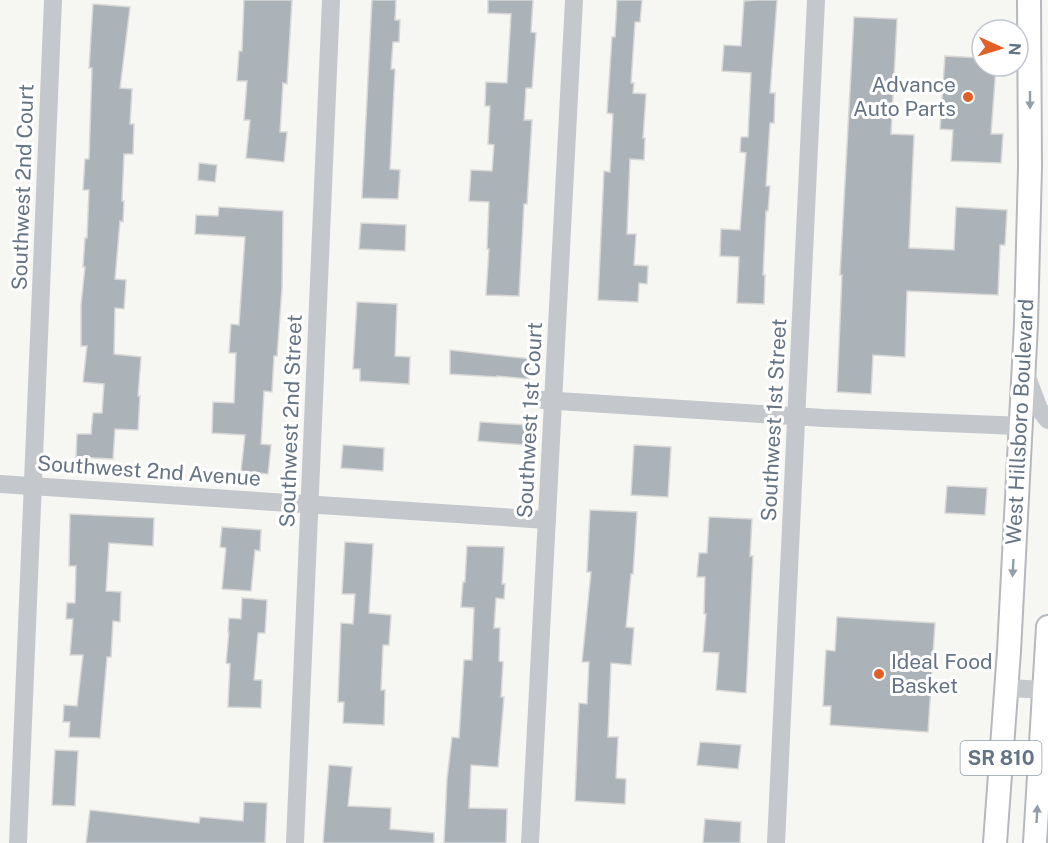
<svg xmlns="http://www.w3.org/2000/svg" width="1048" height="843" viewBox="0 0 1048 843" font-family="'Public Sans',sans-serif">
	<style>
		.building { fill: #abb2b8; stroke: #d8d8d6; stroke-width: 1.5 }
		.lines { fill: none; stroke-linecap: round; stroke-linejoin: round }
		.major-casing { stroke: #b5b9bd; stroke-width: 26 }
		.minor { stroke: #c4c7cb; stroke-width: 18 }
		.major { stroke: #fff; stroke-width: 22 }
		.oneway { fill: #939ea9 }
		.poi-dot { fill: #e25f27; stroke: #fff; stroke-width: 2 }
		.labels { text-anchor: middle; stroke-width: 6; stroke-linejoin: round; paint-order: stroke }
		.shield { fill: #fff; stroke: #939ea9; stroke-width: 1.5 }
		.shield-label { font-size: 20px; font-weight: bold; fill: #657484 }
		.poi-label { font-size: 21px; fill: #657484; stroke: #fff; text-anchor: end }
		.street-label { font-size: 21px; fill: #657484; stroke: #fff }
	</style>
	<rect width="100%" height="100%" fill="#f6f6f3"/>
	<!-- building -->
	<g class="building">
		<polygon points="244,0 292,0 287,84 283,83 280,132 287,132 284,162 246,158 250,120 244,120 247,81 237,81 239,51 242,51"/>
		<polygon points="372,0 396,0 395,20 400,20 399,42 393,42 391,69 395,69 390,169 400,170 398,199 362,198"/>
		<polygon points="488,0 533,0 531,32 536,33 532,88 526,88 524,120 532,120 527,204 524,204 519,296 486,295 489,249 487,249 489,202 469,201 471,170 492,171 494,145 488,144 490,106 485,106 486,82 507,83 511,14 488,13"/>
		<polygon points="617,0 642,0 640,22 635,22 631,83 634,83 633,93 646,94 643,138 645,138 644,160 630,159 627,234 636,234 634,265 648,266 647,284 639,283 638,302 598,300 604,171 610,172 613,114 607,113 612,37 615,37"/>
		<polygon points="757,0 777,0 770,93 775,93 774,123 770,123 766,186 770,186 768,211 766,211 763,275 765,275 764,304 737,303 739,257 720,256 721,229 740,230 746,153 740,152 741,137 748,137 751,73 722,71 724,45 741,46 744,1"/>
		<polygon points="93,4 130,7 120,88 132,89 130,124 134,124 133,154 124,154 122,201 124,201 123,222 120,221 115,279 126,280 124,309 115,308 114,354 141,357 138,396 140,396 138,430 115,429 113,459 76,457 77,434 91,434 93,413 102,413 104,384 83,382 87,346 81,346 81,305 85,267 83,267 85,238 87,238 89,190 83,190 85,159 89,159 92,68 89,68"/>
		<polygon points="854,17 897,19 891,134 914,135 909,248 954,250 956,207 1007,210 1005,245 1000,245 998,295 907,291 905,357 873,355 871,394 837,392 842,275 840,275"/>
		<polygon points="945,56 982,58 982,66 996,66 991,134 1003,134 1001,163 951,161 953,130 940,129"/>
		<polygon points="199,163 217,165 215,182 198,180"/>
		<polygon points="219,207 283,211 282,288 277,356 274,356 272,392 264,391 261,444 271,445 268,474 241,471 245,435 212,433 213,402 234,403 236,353 229,353 231,324 239,325 245,237 195,234 196,215 218,216"/>
		<polygon points="361,223 406,225 405,251 359,249"/>
		<polygon points="357,302 397,304 395,356 410,357 409,384 360,381 360,369 353,369"/>
		<polygon points="450,350 531,359 529,379 497,376 497,377 450,374"/>
		<polygon points="480,422 527,425 526,445 478,441"/>
		<polygon points="343,445 384,448 383,471 341,468"/>
		<polygon points="634,445 671,447 668,497 631,495"/>
		<polygon points="947,486 987,488 985,515 945,513"/>
		<polygon points="590,510 637,512 633,574 631,574 626,627 634,628 631,665 611,663 608,737 618,737 616,778 626,779 625,804 575,801 579,703 587,704 589,662 582,662 591,572 587,572"/>
		<polygon points="70,514 154,518 153,546 109,543 106,591 121,592 120,622 113,621 111,657 107,657 100,738 69,737 70,722 63,722 64,705 77,706 83,655 70,655 73,619 66,619 67,603 75,603 76,566 69,566"/>
		<polygon points="709,517 752,519 750,556 753,556 746,693 716,690 719,653 703,652 706,614 704,614 705,577 697,577 699,553 707,553"/>
		<polygon points="222,527 261,530 260,551 255,550 251,591 222,589 226,548 220,547"/>
		<polygon points="345,542 373,544 369,613 391,615 389,645 383,645 381,690 385,690 384,725 343,723 344,702 338,702 341,623 353,624 355,594 342,594"/>
		<polygon points="467,546 504,547 502,584 505,584 504,599 496,598 494,628 500,628 499,661 503,662 501,697 504,697 498,767 471,765 469,808 507,809 506,843 444,843 447,779 452,737 459,738 464,660 472,660 474,608 461,607 463,582 465,582"/>
		<polygon points="242,598 267,600 265,633 258,633 254,680 262,680 261,708 228,707 230,664 226,663 229,632 228,632 229,618 241,619"/>
		<polygon points="837,617 935,623 928,732 830,725 831,706 823,706 826,650 835,651"/>
		<polygon points="700,742 741,745 738,769 697,765"/>
		<polygon points="55,750 78,751 75,806 52,805"/>
		<polygon points="329,765 352,767 348,806 391,808 390,829 434,833 434,843 323,843"/>
		<polygon points="244,802 267,803 265,843 86,843 90,810 199,823 200,817 243,821"/>
		<polygon points="705,819 741,822 740,843 703,843"/>
	</g>
	<g class="lines">
		<defs>
			<g id="major">
				<polyline points="995,843 1009,651 1026,324 1030,167 1029,0"/>
				<polyline points="1035,843 1048,627"/>
			</g>
		</defs>
		<!-- major casing -->
		<use href="#major" class="major-casing"/>
		<!-- minor -->
		<g class="minor">
			<polyline points="1025,372 1039,409 1048,420"/>
			<polyline points="543,400 823,418 1021,426"/>
			<polyline points="0,484 547,520"/>
			<polyline points="1006,688 1048,690"/>
			<polyline points="18,843 53,0"/>
			<polyline points="295,843 331,0"/>
			<polyline points="530,843 574,0"/>
			<polyline points="776,843 816,0"/>
		</g>
		<!-- major -->
		<use href="#major" class="major"/>
	</g>
	<!-- one-way arrows -->
	<defs><path id="oneway-solid" d="M-6-.8H1V-3.2L6.5 0L1 3.2V.8H-6Z" transform="scale(1.5)"/></defs>
	<g class="oneway">
		<use href="#oneway-solid" transform="translate(1030 100) rotate(90)"/>
		<use href="#oneway-solid" transform="translate(1013 568) rotate(93)"/>
		<use href="#oneway-solid" transform="translate(1037 814) rotate(-87)"/>
	</g>
	<!-- markers -->
	<g class="poi-dot">
		<circle cx="968" cy="97" r="6"/>
		<circle cx="879" cy="674" r="6"/>
	</g>
	<g class="labels">
		<!-- shield labels -->
		<rect class="shield" x="960.5" y="741" width="81" height="34" rx="4.5"/>
		<g class="shield-label">
			<text x="1001" y="765">SR 810</text>
		</g>
		<!-- poi labels -->
		<g class="poi-label">
			<text x="956" y="92">Advance<tspan x="956" dy="24">Auto Parts</tspan></text>
			<text x="891" y="669" text-anchor="start">Ideal Food<tspan x="891" dy="24">Basket</tspan></text>
		</g>
		<!-- street labels -->
		<g class="street-label">
			<text transform="translate(23 187) rotate(-88)" y="7">Southwest 2nd Court</text>
			<text transform="translate(530 420) rotate(-87)" y="7">Southwest 1st Court</text>
			<text transform="translate(774 420) rotate(-87)" y="7">Southwest 1st Street</text>
			<text transform="translate(291 421) rotate(-88)" y="7">Southwest 2nd Street</text>
			<text transform="translate(1020 422) rotate(-87)" y="7">West Hillsboro Boulevard</text>
			<text transform="translate(149 471) rotate(4)" y="7">Southwest 2nd Avenue</text>
		</g>
	</g>
	<!-- north arrow -->
	<g transform="translate(1000 48) rotate(94)"><circle r="28" fill="#ffffff" stroke="#c1c7ce" stroke-width="1.5"/>
	<path d="M0-4.5L10 22L0 15L-10 22Z" fill="#e25f27"/>
	<text y="-9" font-size="16" font-weight="bold" text-anchor="middle" fill="#657484">N</text>
	</g>
</svg>
